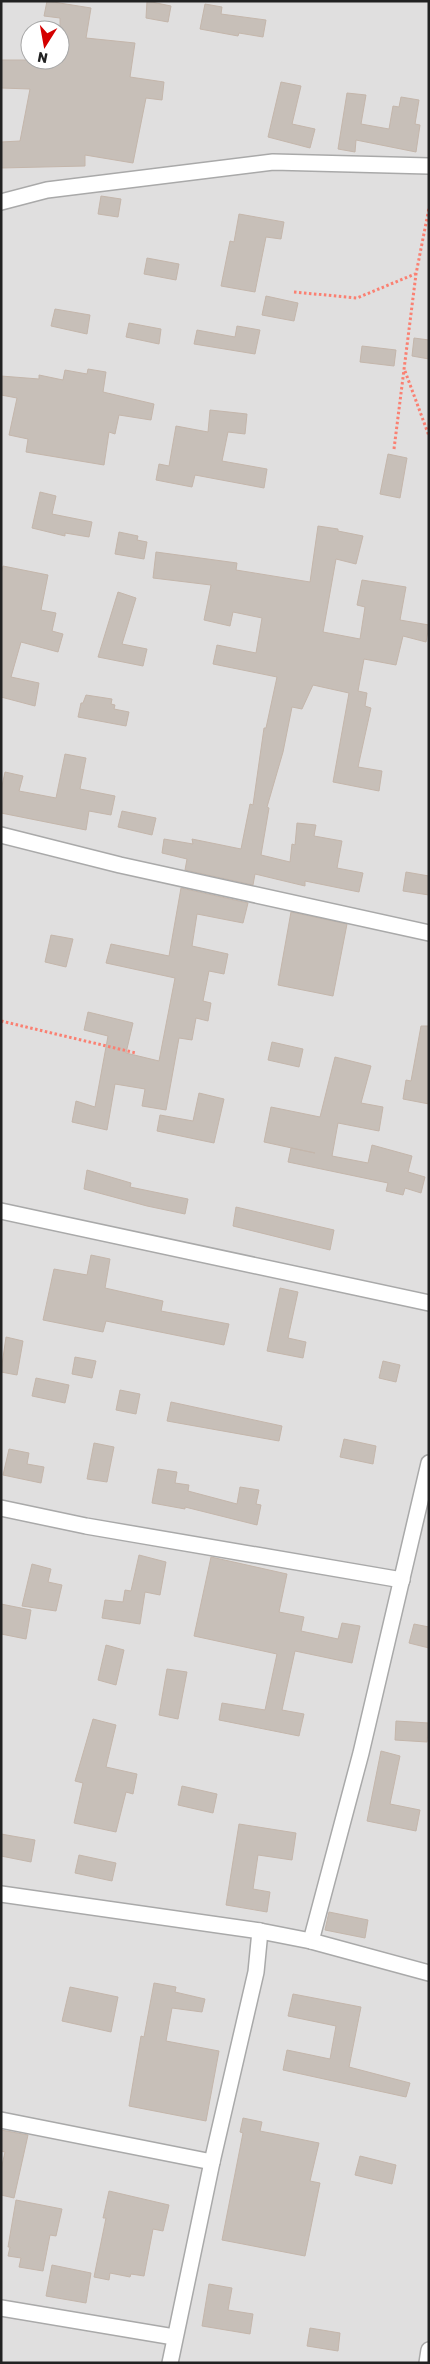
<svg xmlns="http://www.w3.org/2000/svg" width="430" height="2364" viewBox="0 0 430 2364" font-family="Rubik,sans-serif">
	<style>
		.residential { fill: #e0dfdf; fill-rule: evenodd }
		.building { fill: #c7bfb8; stroke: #c4b6ab }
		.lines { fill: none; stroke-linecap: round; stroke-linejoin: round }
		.minor-casing { stroke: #a9a9a9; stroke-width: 18 }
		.path { stroke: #fa8072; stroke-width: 3; stroke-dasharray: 2.5 2.5; stroke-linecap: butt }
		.minor { stroke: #fff; stroke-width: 15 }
	</style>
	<rect width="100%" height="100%" fill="#f2efe9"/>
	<!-- residential -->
	<path class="residential" d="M1 1H429V2363H1ZM30 30H60V60H30Z"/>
	<!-- building -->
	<g class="building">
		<polygon points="47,1 91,8 86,38 135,43 130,77 164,82 162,100 146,98 133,163 85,155 85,166 1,168 1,142 20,141 30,89 1,88 1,60 60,60 60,18 44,16"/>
		<polygon points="147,1 171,6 168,22 146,18"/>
		<polygon points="205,4 222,7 221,14 266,20 263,37 239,33 238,36 200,29"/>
		<polygon points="281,82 301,86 292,124 315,129 310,148 268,137"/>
		<polygon points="347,93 366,95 361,124 389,129 393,106 399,107 401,97 419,100 415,124 420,125 416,152 356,140 355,152 338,149"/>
		<polygon points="101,196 121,199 118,217 98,214"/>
		<polygon points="239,214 284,222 281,239 266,237 255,292 221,286 230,241 234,242"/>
		<polygon points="147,258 179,264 176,280 144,274"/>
		<polygon points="266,296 298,303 294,321 262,315"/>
		<polygon points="55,309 90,315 87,334 51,326"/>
		<polygon points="129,323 161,329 159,344 126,337"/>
		<polygon points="237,326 260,330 255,354 194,344 197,330 235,337"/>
		<polygon points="414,338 429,340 429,359 412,356"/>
		<polygon points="362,346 396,350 394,366 360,362"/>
		<polygon points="88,369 106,372 103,392 154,404 151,420 119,415 115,434 109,432 104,465 26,452 28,439 9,435 17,398 1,395 1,376 39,379 39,375 63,380 65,370 87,374"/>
		<polygon points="210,410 247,414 245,434 228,432 222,461 267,469 264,488 195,475 192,487 156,480 159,464 169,466 176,426 208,432"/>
		<polygon points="388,454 407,458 400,498 380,494"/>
		<polygon points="40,492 56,496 52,514 92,522 89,537 65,533 65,536 32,528"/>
		<polygon points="318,526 338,529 338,531 363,536 356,564 336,559 323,632 360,639 365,607 357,605 362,580 406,587 400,620 429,625 426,642 403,636 396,665 364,659 358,691 367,693 365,706 371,708 358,767 382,771 379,791 333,782 349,693 313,685 302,709 292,707 283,752 267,807 269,808 261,855 290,862 292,844 295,845 297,823 316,825 314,836 342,841 337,868 363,873 359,892 305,881 305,886 255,874 253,885 185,870 187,859 162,853 164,839 193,844 192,839 241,849 250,804 253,805 264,728 266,728 277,677 213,664 217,645 256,653 262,618 233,612 230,626 204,620 211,585 153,578 156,552 237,563 236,570 310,582"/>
		<polygon points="119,532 138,536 137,540 147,542 144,559 115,554"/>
		<polygon points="3,566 48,575 41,610 56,613 52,631 63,634 58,652 21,642 11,677 39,683 35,706 1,697 1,575"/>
		<polygon points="118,592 136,598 122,644 147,649 143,666 98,657"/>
		<polygon points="86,695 112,699 111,704 115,705 114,709 129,712 126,726 78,717 81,703 83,703"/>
		<polygon points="65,754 86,758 80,789 115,796 111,815 89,811 86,830 1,813 1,791 5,772 23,776 19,791 56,798"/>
		<polygon points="122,811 156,818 152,835 118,827"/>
		<polygon points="406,872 429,876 429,895 403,891"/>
		<polygon points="181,888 248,903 243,923 197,914 192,946 228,954 224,974 209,971 203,1001 211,1003 208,1021 196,1018 192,1040 179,1038 166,1110 142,1106 145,1089 115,1084 107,1130 72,1122 76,1101 95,1107 108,1036 84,1030 88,1012 133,1023 126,1053 159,1061 175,978 106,963 111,944 169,956"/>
		<polygon points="291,912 347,924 333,996 278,985"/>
		<polygon points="51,935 73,939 66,967 45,962"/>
		<polygon points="421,1026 429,1026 429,1104 403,1099 406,1080 411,1081"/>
		<polygon points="272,1042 303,1049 299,1067 268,1060"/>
		<polygon points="335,1057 371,1066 361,1103 383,1107 379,1131 338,1123 332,1156 368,1163 372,1145 412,1156 408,1172 425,1177 421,1193 405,1188 403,1195 386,1191 388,1183 288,1162 291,1148 315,1153 264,1142 271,1107 320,1117"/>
		<polygon points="199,1093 224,1099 214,1143 157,1131 160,1115 193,1121"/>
		<polygon points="87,1170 131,1183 130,1187 188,1199 185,1214 147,1206 84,1189"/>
		<polygon points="236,1207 334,1230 330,1250 233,1226"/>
		<polygon points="91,1255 110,1259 105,1288 163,1301 161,1311 229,1324 224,1345 106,1321 103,1332 43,1320 54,1269 87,1275"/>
		<polygon points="280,1288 298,1292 288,1338 306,1342 303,1358 267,1351"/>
		<polygon points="6,1337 23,1341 17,1375 1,1372"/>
		<polygon points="75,1357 96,1361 92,1378 72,1374"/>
		<polygon points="383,1361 400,1365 396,1382 379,1378"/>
		<polygon points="36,1378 69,1385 65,1403 32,1396"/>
		<polygon points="120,1390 140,1394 136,1414 116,1410"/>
		<polygon points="171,1402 282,1426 279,1441 167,1421"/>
		<polygon points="344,1439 376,1446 373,1464 340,1457"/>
		<polygon points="94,1443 114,1447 107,1482 87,1479"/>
		<polygon points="9,1449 29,1453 27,1464 44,1467 41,1483 3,1475"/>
		<polygon points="158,1469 177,1472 175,1483 189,1485 188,1491 237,1504 240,1487 259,1490 256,1504 261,1505 257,1525 185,1507 185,1509 152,1503"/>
		<polygon points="139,1555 166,1562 160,1595 145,1592 140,1624 102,1618 105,1600 123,1602 125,1590 131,1591"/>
		<polygon points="211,1557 287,1574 279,1612 304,1617 301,1631 338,1639 342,1623 360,1626 352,1663 295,1651 282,1710 304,1714 299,1736 219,1720 222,1703 265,1710 277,1654 194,1636"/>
		<polygon points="32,1564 51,1569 48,1582 62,1585 56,1611 22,1606"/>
		<polygon points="1,1604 31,1610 26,1639 1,1634"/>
		<polygon points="414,1624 429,1627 429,1648 409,1643"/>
		<polygon points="106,1645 124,1650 116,1685 98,1680"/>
		<polygon points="167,1669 187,1672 178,1719 159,1715"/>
		<polygon points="93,1719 116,1725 106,1767 137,1774 133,1794 126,1792 116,1832 74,1823 83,1783 75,1781"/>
		<polygon points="396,1721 429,1723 427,1742 395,1740"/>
		<polygon points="381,1751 400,1756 390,1804 420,1810 416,1831 367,1821"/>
		<polygon points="182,1786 217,1794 213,1813 178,1805"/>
		<polygon points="239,1824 296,1833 292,1860 258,1855 253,1889 270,1892 267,1912 226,1905"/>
		<polygon points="1,1834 35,1840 31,1862 1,1856"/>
		<polygon points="79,1855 116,1863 112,1881 75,1873"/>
		<polygon points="329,1912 368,1920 365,1938 325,1930"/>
		<polygon points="154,1983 176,1987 175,1992 205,1999 202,2012 172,2008 166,2041 219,2051 206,2121 129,2106 141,2036 144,2037"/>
		<polygon points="70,1987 118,1997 111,2032 62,2021"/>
		<polygon points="293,1994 361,2007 349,2067 410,2083 406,2097 283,2070 287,2050 330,2059 336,2026 288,2016"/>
		<polygon points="243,2118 262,2122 260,2131 319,2143 310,2181 320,2183 305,2256 222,2240 243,2133 240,2132"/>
		<polygon points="1,2130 28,2135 14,2198 1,2195 1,2170 5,2152 1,2151"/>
		<polygon points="360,2156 396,2165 392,2184 355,2175"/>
		<polygon points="109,2191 169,2205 163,2231 153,2229 144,2276 131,2274 130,2277 110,2273 109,2280 94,2277 106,2218 103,2218"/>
		<polygon points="16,2200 62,2209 56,2236 50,2235 43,2271 19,2267 21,2258 8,2256 10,2247 8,2247"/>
		<polygon points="52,2265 91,2273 86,2303 46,2296"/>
		<polygon points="209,2284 232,2288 228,2310 253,2314 250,2334 202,2326"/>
		<polygon points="310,2328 340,2333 338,2351 307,2346"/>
	</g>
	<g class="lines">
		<defs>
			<g id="minor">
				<polyline points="1,202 47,190 273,162 429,166"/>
				<polyline points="1,835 120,865 429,933"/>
				<polyline points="1,1211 429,1303"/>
				<polyline points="1,1508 86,1526 402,1580"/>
				<polyline points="1,1894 260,1931 311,1941 429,1973"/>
				<polyline points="311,1941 361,1753 429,1463"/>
				<polyline points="1,2120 212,2162"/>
				<polyline points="1,2308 174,2337"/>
				<polyline points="170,2363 212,2162 256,1972 260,1931"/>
				<polyline points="427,2363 429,2350"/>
			</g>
		</defs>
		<!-- minor casing -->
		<use href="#minor" class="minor-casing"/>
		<!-- path -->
		<g class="path">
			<polyline points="294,292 357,298 415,274"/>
			<polyline points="405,371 429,436"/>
			<polyline points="394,449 416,274 429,208"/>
			<polyline points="1,1021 136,1053"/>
		</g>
		<!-- minor -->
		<use href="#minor" class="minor"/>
	</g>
	<!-- border -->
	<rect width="430" height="2364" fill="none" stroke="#222222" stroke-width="5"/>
	<!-- north arrow -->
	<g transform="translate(45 45) rotate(191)"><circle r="24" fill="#ffffff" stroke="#a7a7a7"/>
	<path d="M0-4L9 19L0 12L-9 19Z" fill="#d40000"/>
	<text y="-8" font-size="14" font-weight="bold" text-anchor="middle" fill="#222222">N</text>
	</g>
</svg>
